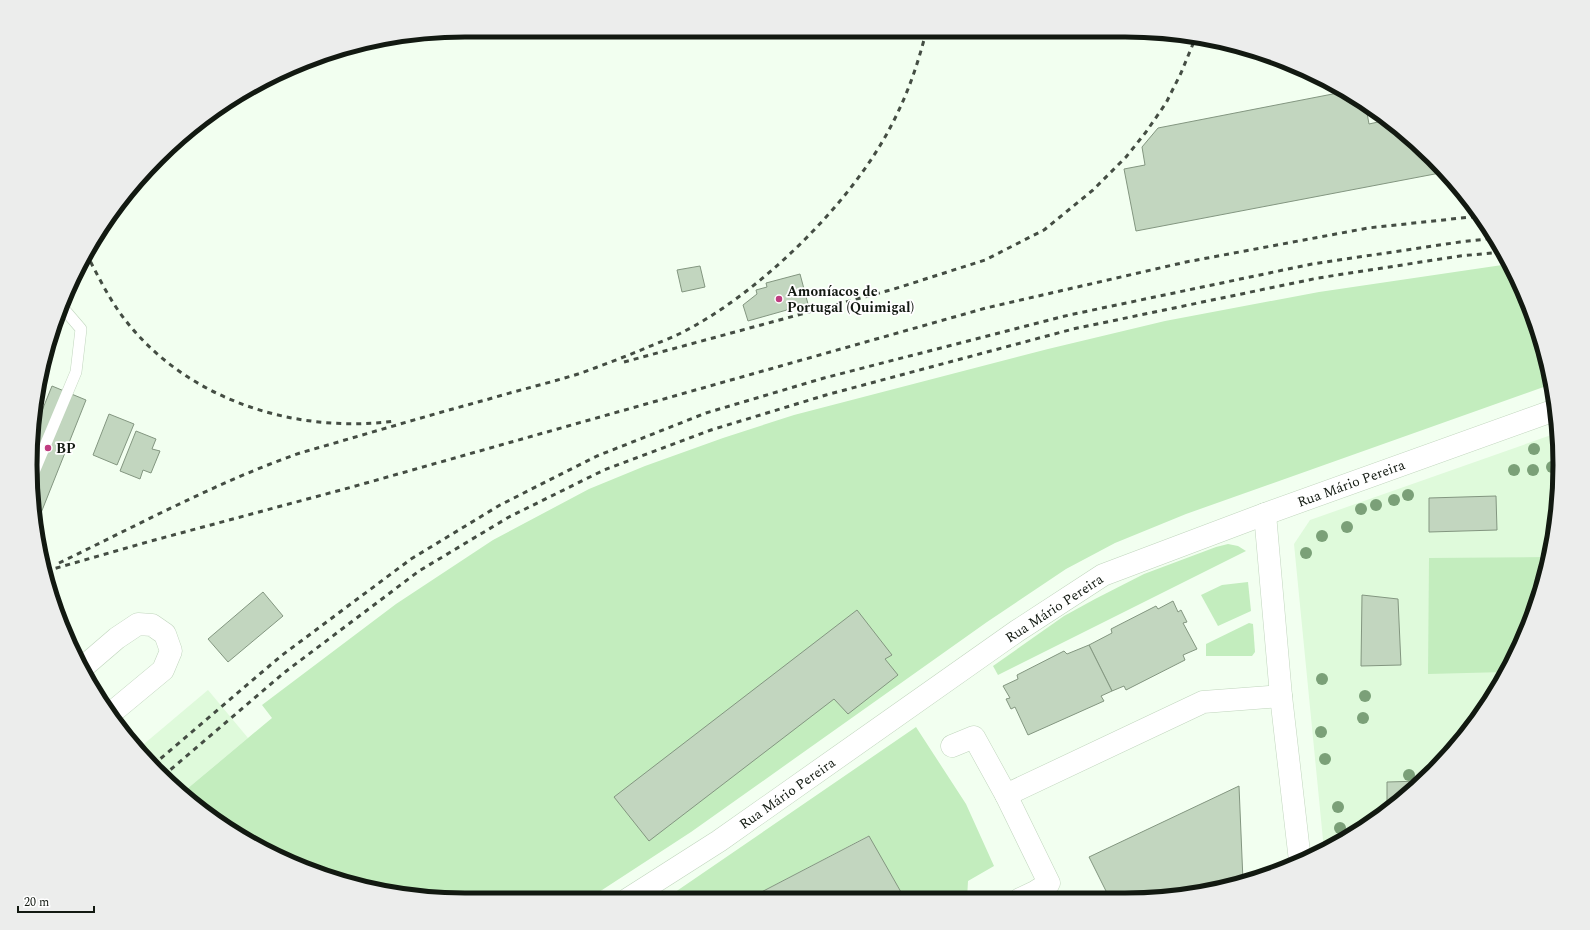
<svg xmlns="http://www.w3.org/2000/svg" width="1590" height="930" viewBox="0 0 1590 930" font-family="Spectral,serif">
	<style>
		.built { fill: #dffadb }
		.green { fill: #c3edbe }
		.building { fill: #c2d6bf; stroke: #839680 }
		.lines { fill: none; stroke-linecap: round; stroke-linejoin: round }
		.lane-casing { stroke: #c0d5bd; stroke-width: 12 }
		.street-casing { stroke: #c0d5bd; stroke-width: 23 }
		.lane { stroke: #fff; stroke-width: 11 }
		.street { stroke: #fff; stroke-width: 22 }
		.rail { stroke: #444d43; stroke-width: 3; stroke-dasharray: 5 5; stroke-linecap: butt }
		.tree { fill: #7ba078 }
		.poi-dot { fill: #c03c81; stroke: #fff; stroke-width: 1.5 }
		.labels { text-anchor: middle; stroke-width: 3.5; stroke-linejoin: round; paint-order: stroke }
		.poi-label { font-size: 14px; font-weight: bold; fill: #121911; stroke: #fff; text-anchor: start }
		.street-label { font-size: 14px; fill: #121911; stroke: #fff }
		.rim { fill: none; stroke: #121911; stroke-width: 5 }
	</style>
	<rect width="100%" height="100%" fill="#f2fff0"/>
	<!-- built -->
	<g class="built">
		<polygon points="1557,433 1560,465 1552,550 1527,631 1487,706 1432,773 1343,842 1324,850 1294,544 1310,520"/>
		<polygon points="208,690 248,738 181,794 138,749"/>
	</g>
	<!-- green -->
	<g class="green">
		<polygon points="1509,264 1527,298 1552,384 1186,514 1115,543 1066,569 987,622 691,832 599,892 586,899 436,899 325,877 224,827 181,794 272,718 262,705 396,604 493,540 589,489 645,466 723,438 794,415 1048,349 1165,321 1319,292"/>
		<polygon points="1228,544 1238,546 1246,551 998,675 993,666 1064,616 1095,599 1144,574 1216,547"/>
		<polygon points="1550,557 1527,631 1505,672 1428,674 1429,558"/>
		<polygon points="1248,582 1251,611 1218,626 1201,595 1222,585"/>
		<polygon points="1249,623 1253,624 1255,652 1252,656 1206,656 1206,644"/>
		<polygon points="916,727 966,804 994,866 968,881 967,899 905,899 868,836 748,899 665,899"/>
	</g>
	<!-- building -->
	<g class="building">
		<polygon points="1343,92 1365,102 1369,124 1387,120 1432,157 1438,164 1440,173 1136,231 1124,169 1145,165 1142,147 1158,128"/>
		<polygon points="700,266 705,287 682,292 677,270"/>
		<polygon points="800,274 808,304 748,321 743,305 757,294 756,290 767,287 766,283"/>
		<polygon points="52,386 86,400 41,513 34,511 31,493 33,433"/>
		<polygon points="109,414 134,424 117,465 93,455"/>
		<polygon points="136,431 156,439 152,449 160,451 151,473 143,470 140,479 120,471"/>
		<polygon points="1496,496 1497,530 1429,532 1429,498"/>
		<polygon points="263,592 283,616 228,662 208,639"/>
		<polygon points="1362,595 1398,599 1401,665 1361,666"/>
		<polygon points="1173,601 1178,612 1181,610 1187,622 1183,623 1197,649 1183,655 1185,660 1126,690 1124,686 1112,691 1089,645 1112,633 1111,629 1156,606 1158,609"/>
		<polygon points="857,610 892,655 885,659 898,675 848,714 834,699 649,841 614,797"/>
		<polygon points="1089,645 1112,691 1101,696 1104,701 1028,735 1015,707 1011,709 1006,699 1010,698 1003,686 1018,679 1017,675 1064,651 1067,654"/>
		<polygon points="1422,781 1387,807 1387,782"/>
		<polygon points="1239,786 1243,881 1154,899 1110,899 1089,857"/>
		<polygon points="869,836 905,899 748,899"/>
	</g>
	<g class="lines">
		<defs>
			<polyline id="lane" points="31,479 76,372 81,329 63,308 62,308"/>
			<g id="street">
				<polyline points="1265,514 1281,696 1300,861"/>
				<polyline points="82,668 117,638 138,624 152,625 165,634 171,651 163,670 110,714"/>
				<polyline points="952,746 974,737 1006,795"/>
				<polyline points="628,899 719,841 1017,631 1103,575 1265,514 1555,410"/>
				<polyline points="1020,899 1035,892 1049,883 1006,795 1203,702 1281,696"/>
			</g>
		</defs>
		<!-- lane casing -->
		<use href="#lane" class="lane-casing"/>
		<!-- street casing -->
		<use href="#street" class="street-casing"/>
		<!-- lane -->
		<use href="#lane" class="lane"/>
		<!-- street -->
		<use href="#street" class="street"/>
		<!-- rail -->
		<g class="rail">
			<path d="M86 253C98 276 110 301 126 321 189 401 296 434 395 421"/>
			<polyline points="624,362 894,289 985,260 1044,230 1093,190 1126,157 1146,132 1166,103 1181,73 1195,39"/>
			<path d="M59 563C138 525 217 482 300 453 363 435 426 416 489 399 519 390 549 383 578 374 601 366 624 357 646 348 657 343 669 339 679 334 758 295 851 204 891 126 907 96 918 64 926 32"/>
			<polyline points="46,571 151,541 352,487 986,308 1186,262 1368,228 1480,216"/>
			<polyline points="153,765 281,656 411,559 500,505 597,456 706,413 824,378 1069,315 1312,264 1460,242 1495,238"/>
			<polyline points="163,776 285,672 419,571 509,517 604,470 711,430 826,395 1073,329 1318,278 1460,256 1502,252"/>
		</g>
	</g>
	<!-- trees -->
	<g class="tree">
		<circle cx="1534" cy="449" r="6"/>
		<circle cx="1552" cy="467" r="6"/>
		<circle cx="1514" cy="470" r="6"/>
		<circle cx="1533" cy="470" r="6"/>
		<circle cx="1408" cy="495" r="6"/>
		<circle cx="1394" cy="500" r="6"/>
		<circle cx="1376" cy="505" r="6"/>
		<circle cx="1361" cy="509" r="6"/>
		<circle cx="1347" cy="527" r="6"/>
		<circle cx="1322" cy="536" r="6"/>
		<circle cx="1306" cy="553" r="6"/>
		<circle cx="1322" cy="679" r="6"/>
		<circle cx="1365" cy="696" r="6"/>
		<circle cx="1363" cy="718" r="6"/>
		<circle cx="1321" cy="732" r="6"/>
		<circle cx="1325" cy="759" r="6"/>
		<circle cx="1409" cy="775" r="6"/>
		<circle cx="1338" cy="807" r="6"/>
		<circle cx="1340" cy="828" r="6"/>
	</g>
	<!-- markers -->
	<g class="poi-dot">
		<circle cx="779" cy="299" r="4"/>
		<circle cx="48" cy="448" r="4"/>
	</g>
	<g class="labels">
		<!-- poi labels -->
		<g class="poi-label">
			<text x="787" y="296">Amoníacos de<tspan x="787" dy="16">Portugal (Quimigal)</tspan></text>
			<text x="56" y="453">BP</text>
		</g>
		<!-- street labels -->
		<g class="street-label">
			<text transform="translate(1351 483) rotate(-20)" y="5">Rua Mário Pereira</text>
			<text transform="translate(1054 608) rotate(-33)" y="5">Rua Mário Pereira</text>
			<text transform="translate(787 793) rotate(-35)" y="5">Rua Mário Pereira</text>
		</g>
	</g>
	<!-- crop -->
	<path d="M0 0H1590V930H0ZM465 37H1125A428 428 0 0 1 1553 465V465A428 428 0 0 1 1125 893H465A428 428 0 0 1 37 465V465A428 428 0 0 1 465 37Z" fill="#ecedec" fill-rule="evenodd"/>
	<path class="rim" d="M465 37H1125A428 428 0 0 1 1553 465V465A428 428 0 0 1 1125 893H465A428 428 0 0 1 37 465V465A428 428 0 0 1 465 37Z"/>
	<!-- scale -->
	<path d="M18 906v6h76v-6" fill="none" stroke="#121911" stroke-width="2"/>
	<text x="24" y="906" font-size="12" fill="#121911" stroke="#ffffff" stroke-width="3" paint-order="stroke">20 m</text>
</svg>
